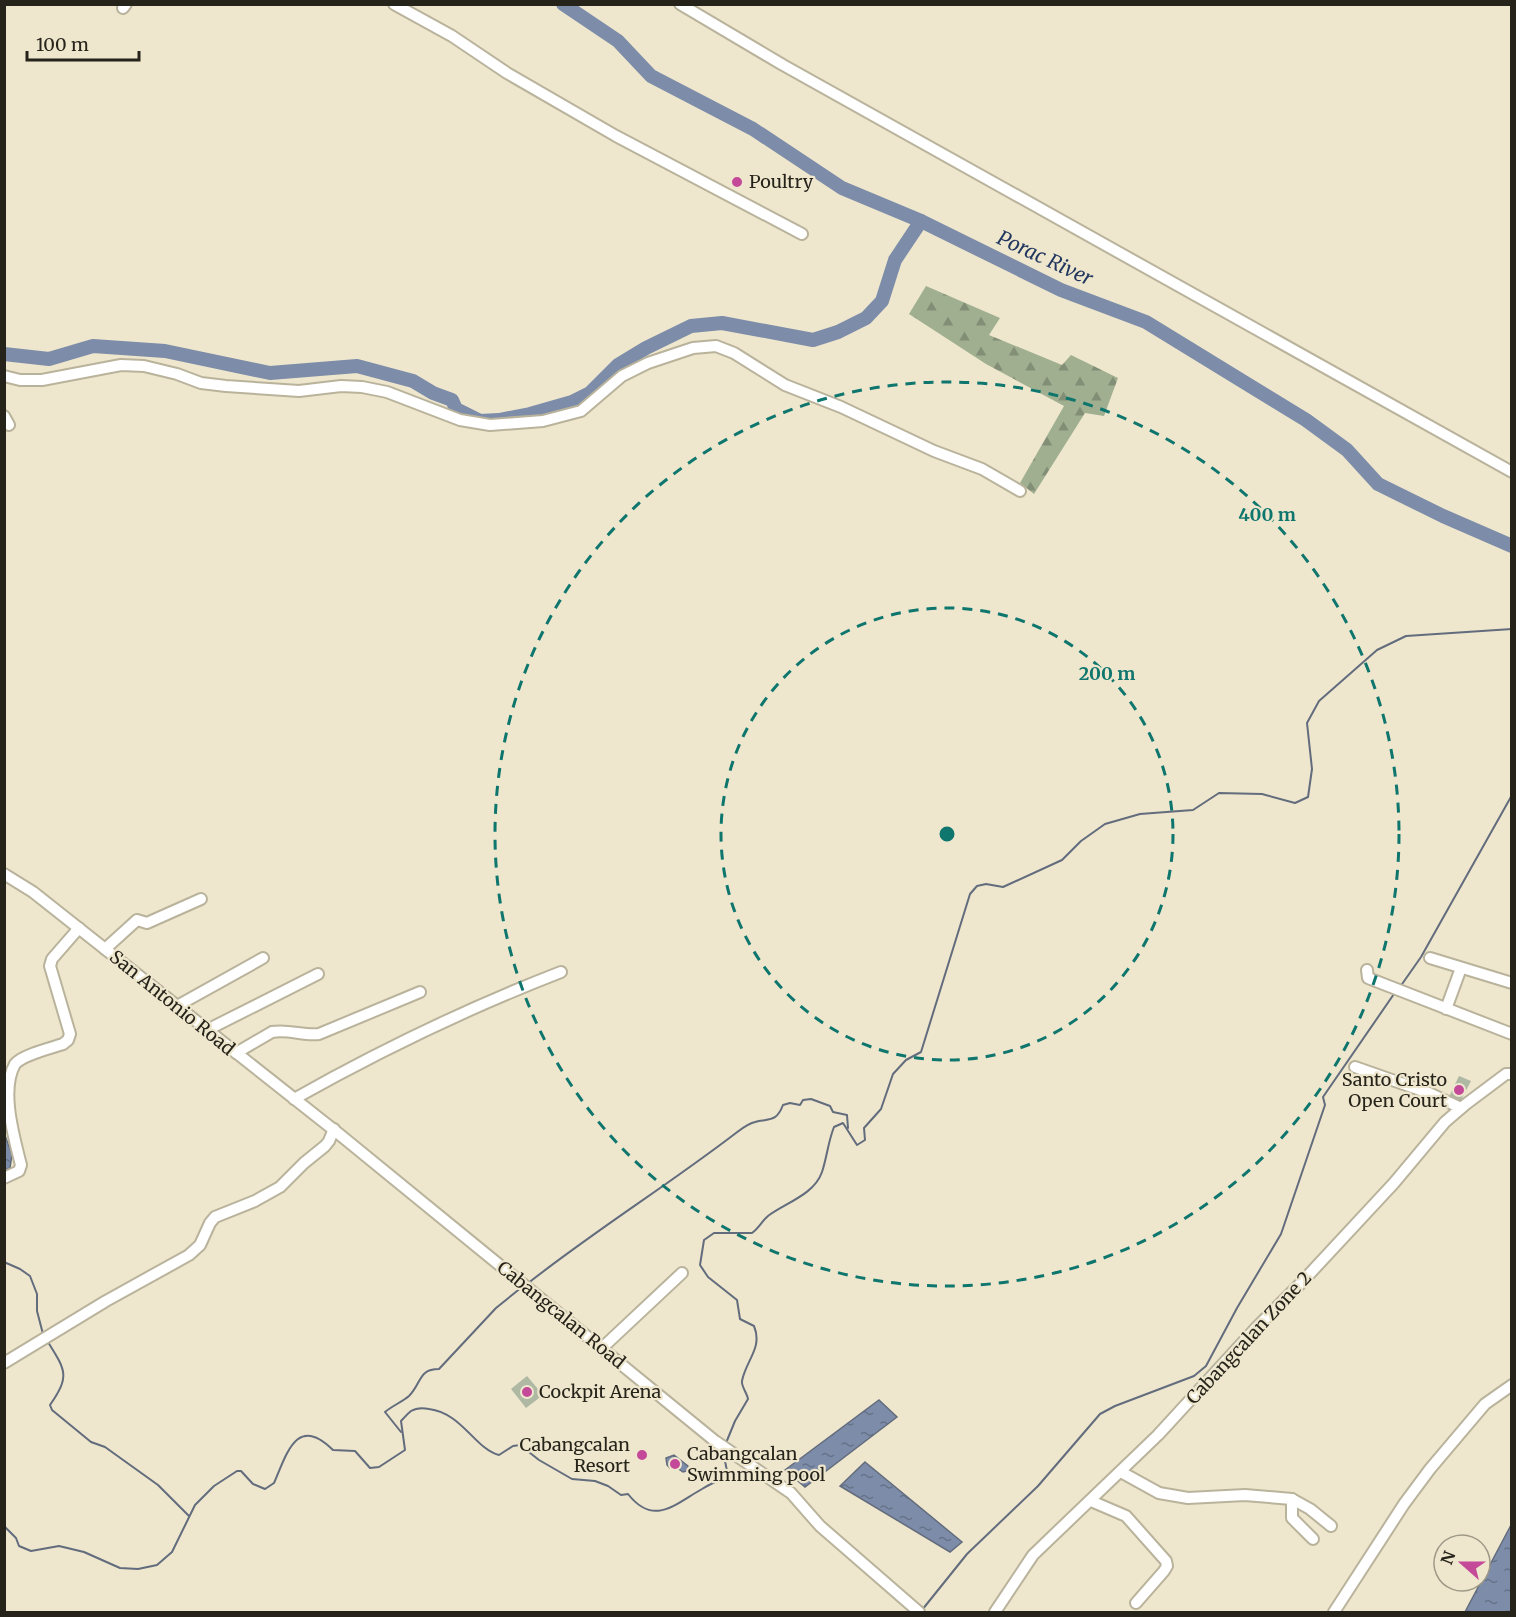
<svg xmlns="http://www.w3.org/2000/svg" width="1516" height="1617" viewBox="0 0 1516 1617" font-family="Merriweather,serif">
	<style>
		.grass { fill: #aeb8a3 }
		.forest { fill: url(#forest-firs) }
		.water { fill: url(#water-ripples); stroke: #636c7d; stroke-width: 1.5 }
		.lines { fill: none; stroke-linecap: round; stroke-linejoin: round }
		.stream { stroke: #636c7d; stroke-width: 2 }
		.river { stroke: #7d8ca8; stroke-width: 14 }
		.minor-casing { stroke: #bab39c; stroke-width: 14 }
		.minor { stroke: #fff; stroke-width: 10 }
		.ring { fill: none; stroke: #0f766e; stroke-width: 3; stroke-dasharray: 10 8 }
		.poi-dot { fill: #c54999; stroke: #eee7ce; stroke-width: 2 }
		.labels { text-anchor: middle; stroke-width: 4.5; stroke-linejoin: round; paint-order: stroke }
		.poi-label { font-size: 18px; fill: #26231a; stroke: #eee7ce; text-anchor: start }
		.street-label { font-size: 18px; fill: #26231a; stroke: #eee7ce }
		.water-label { font-size: 20px; font-style: italic; fill: #22375f; stroke: #eee7ce }
		.centre { fill: #0f766e; stroke: #eee7ce; stroke-width: 3 }
		.ring-label { font-size: 18px; text-anchor: middle; font-weight: bold; fill: #0f766e; stroke: #eee7ce; stroke-width: 4.5; stroke-linejoin: round; paint-order: stroke }
	</style>
	<defs>
		<pattern id="forest-firs" width="22" height="20" patternUnits="userSpaceOnUse" patternTransform="scale(1.5)"><rect width="22" height="20" fill="#a0af90"/><path d="M5 1l3.5 6h-7zM16 11l3.5 6h-7z" fill="#828e75"/></pattern>
		<pattern id="water-ripples" width="26" height="14" patternUnits="userSpaceOnUse" patternTransform="scale(1.5)"><rect width="26" height="14" fill="#7d8ca8"/><path d="M2 4q2-2 4 0t4 0M15 11q2-2 4 0t4 0" fill="none" stroke="#667288"/></pattern>
	</defs>
	<rect width="100%" height="100%" fill="#eee7ce"/>
	<!-- grass -->
	<g class="grass">
		<polygon points="1459,1076 1471,1081 1459,1104 1448,1099"/>
		<polygon points="527,1376 543,1395 526,1408 511,1389"/>
	</g>
	<!-- forest -->
	<polygon class="forest" points="926,286 1000,318 989,335 1062,365 1071,355 1118,378 1104,416 1085,413 1034,494 1020,483 1064,406 986,364 909,314"/>
	<!-- water -->
	<g class="water">
		<polygon points="4,1133 12,1154 10,1168 5,1170"/>
		<polygon points="879,1400 897,1417 805,1487 785,1470"/>
		<polygon points="674,1455 688,1466 687,1471 683,1472 677,1468 670,1468 667,1465 666,1458"/>
		<polygon points="865,1462 962,1542 950,1552 840,1486"/>
		<polygon points="1511,1525 1511,1612 1465,1612"/>
	</g>
	<g class="lines">
		<!-- stream -->
		<g class="stream">
			<polyline points="1400,987 1421,957 1512,795"/>
			<polyline points="4,1262 20,1269 30,1276 37,1294 37,1311 43,1334"/>
			<path d="M527 1284C593 1232 665 1187 732 1136 739 1131 746 1124 755 1122 769 1118 776 1123 783 1105L790 1103 800 1105 803 1100 811 1099 830 1106 833 1112 847 1115 848 1128"/>
			<path d="M48 1342C66 1371 70 1376 50 1405L52 1410 91 1442 105 1447 158 1485 189 1516"/>
			<path d="M401 1432 385 1412C392 1406 402 1402 409 1396 422 1383 418 1369 439 1369L496 1308 522 1287"/>
			<path d="M726 1443 735 1421 748 1399C747 1393 741 1386 742 1381 746 1360 763 1348 754 1326L740 1319 737 1300 708 1277 700 1265 704 1240 714 1233H752C759 1228 762 1221 768 1216 785 1203 814 1195 822 1172 827 1157 828 1142 834 1127L843 1123 857 1145 865 1140 864 1128 881 1109 893 1074 906 1060 921 1052 970 894 977 886 986 884 1003 887 1062 860 1081 841 1105 824 1140 814 1193 810 1219 793 1262 794 1295 803 1308 797 1312 769 1307 723 1319 701 1377 650 1406 636 1512 629"/>
			<path d="M4 1526 16 1538 19 1546 31 1551 59 1546 84 1552 120 1568 138 1569 157 1565 172 1552 195 1505 214 1486 237 1471H241L253 1484 265 1489 274 1483C287 1453 297 1414 333 1450L355 1451 370 1468 379 1467 405 1450 401 1421C404 1418 407 1414 411 1411 416 1408 424 1408 429 1409 462 1413 475 1449 499 1455L513 1446 520 1445 539 1460 572 1479 595 1481 608 1486 621 1495 628 1494C654 1527 675 1504 702 1489 710 1484 719 1480 728 1476L723 1451"/>
			<polyline points="922,1610 967,1554 1038,1486 1100,1414 1115,1406 1194,1376 1206,1366 1237,1308 1281,1234 1325,1105 1323,1097 1396,991"/>
		</g>
		<!-- river -->
		<g class="river">
			<polyline points="563,4 618,41 651,76 753,129 842,188 921,221 1061,290 1146,322 1306,420 1347,450 1378,484 1443,516 1512,546"/>
			<polyline points="4,354 49,359 93,346 165,351 270,373 357,366 413,381 433,393 452,400 456,409 480,421 499,420 530,414 572,402 590,393 618,365 646,348 691,326 722,323 813,340 838,332 866,318 882,301 895,260 921,221"/>
		</g>
		<defs>
			<g id="minor">
				<polyline points="394,4 452,36 507,73 616,136 802,234"/>
				<polyline points="680,4 783,65 1512,472"/>
				<polyline points="123,8 126,4"/>
				<polyline points="4,376 20,380 42,380 121,365 144,366 177,374 201,383 226,386 299,391 341,386 362,387 387,392 460,420 490,425 543,421 581,411 622,376 648,363 693,348 716,346 734,353 785,385 841,407 934,451 982,469 1020,491"/>
				<polyline points="4,416 9,425"/>
				<polyline points="4,874 33,892 339,1134 715,1441 791,1493 820,1526 919,1612"/>
				<polyline points="105,949 137,920 147,923 201,899"/>
				<polyline points="1430,958 1512,983"/>
				<polyline points="1367,970 1368,978 1512,1034"/>
				<polyline points="177,1006 263,958"/>
				<polyline points="1446,1009 1461,968"/>
				<polyline points="207,1030 318,974"/>
				<path d="M236 1053 272 1032C288 1029 304 1036 319 1034L420 992"/>
				<polyline points="1355,1067 1429,1093 1461,1108"/>
				<path d="M294 1099C381 1050 468 1008 561 972"/>
				<path d="M4 1178 19 1171 21 1165C14 1137 0 1090 15 1064 22 1055 51 1048 63 1044L68 1040 70 1034 50 966 52 959 79 928"/>
				<polyline points="602,1348 682,1273"/>
				<polyline points="4,1363 106,1301 189,1255 200,1245 210,1223 215,1217 255,1201 280,1187 304,1163 325,1146 329,1141 334,1129"/>
				<polyline points="1121,1472 1159,1493 1188,1498 1245,1495 1292,1499 1292,1518 1313,1539"/>
				<polyline points="1292,1499 1310,1509 1331,1526"/>
				<polyline points="1091,1501 1126,1516 1166,1561 1167,1566 1164,1571 1136,1603"/>
				<polyline points="995,1612 1033,1555 1158,1435 1257,1327 1302,1282 1394,1183 1445,1122 1466,1104 1506,1074 1512,1074"/>
				<polyline points="1334,1612 1404,1504 1430,1469 1485,1404 1512,1385"/>
			</g>
		</defs>
		<!-- minor casing -->
		<use href="#minor" class="minor-casing"/>
		<!-- minor -->
		<use href="#minor" class="minor"/>
	</g>
	<!-- distance rings -->
	<g class="ring">
		<circle cx="947" cy="834" r="226"/>
		<circle cx="947" cy="834" r="452"/>
	</g>
	<!-- markers -->
	<g class="poi-dot">
		<circle cx="737" cy="182" r="6"/>
		<circle cx="1459" cy="1090" r="6"/>
		<circle cx="527" cy="1392" r="6"/>
		<circle cx="642" cy="1455" r="6"/>
		<circle cx="675" cy="1464" r="6"/>
	</g>
	<g class="labels">
		<!-- poi labels -->
		<g class="poi-label">
			<text x="749" y="188">Poultry</text>
			<text x="1447" y="1086" text-anchor="end">Santo Cristo<tspan x="1447" dy="21">Open Court</tspan></text>
			<text x="539" y="1398">Cockpit Arena</text>
			<text x="630" y="1451" text-anchor="end">Cabangcalan<tspan x="630" dy="21">Resort</tspan></text>
			<text x="687" y="1460">Cabangcalan<tspan x="687" dy="21">Swimming pool</tspan></text>
		</g>
		<!-- street labels -->
		<g class="street-label">
			<text transform="translate(172 1003) rotate(39)" y="6">San Antonio Road</text>
			<text transform="translate(561 1315) rotate(39)" y="6">Cabangcalan Road</text>
			<text transform="translate(1249 1338) rotate(-47)" y="6">Cabangcalan Zone 2</text>
		</g>
		<!-- water labels -->
		<g class="water-label">
			<text transform="translate(1045 258) rotate(25)" y="7">Porac River</text>
		</g>
	</g>
	<circle cx="947" cy="834" r="9" class="centre"/>
	<g class="ring-label">
		<text x="1267" y="521">400 m</text>
		<text x="1107" y="680">200 m</text>
	</g>
	<!-- border -->
	<rect width="1516" height="1617" fill="none" stroke="#26231a" stroke-width="12"/>
	<!-- north arrow -->
	<g transform="translate(1462 1563) rotate(291)"><circle r="28" fill="#eee7ce" stroke="#9e9986" stroke-width="1.5"/>
	<path d="M0-4.5L10 22L0 15L-10 22Z" fill="#c54999"/>
	<text y="-9" font-size="16" font-weight="bold" text-anchor="middle" fill="#26231a">N</text>
	</g>
	<!-- scale -->
	<path d="M27 51v9h112v-9" fill="none" stroke="#26231a" stroke-width="3"/>
	<text x="36" y="51" font-size="18" fill="#26231a" stroke="#eee7ce" stroke-width="4.5" paint-order="stroke">100 m</text>
</svg>
